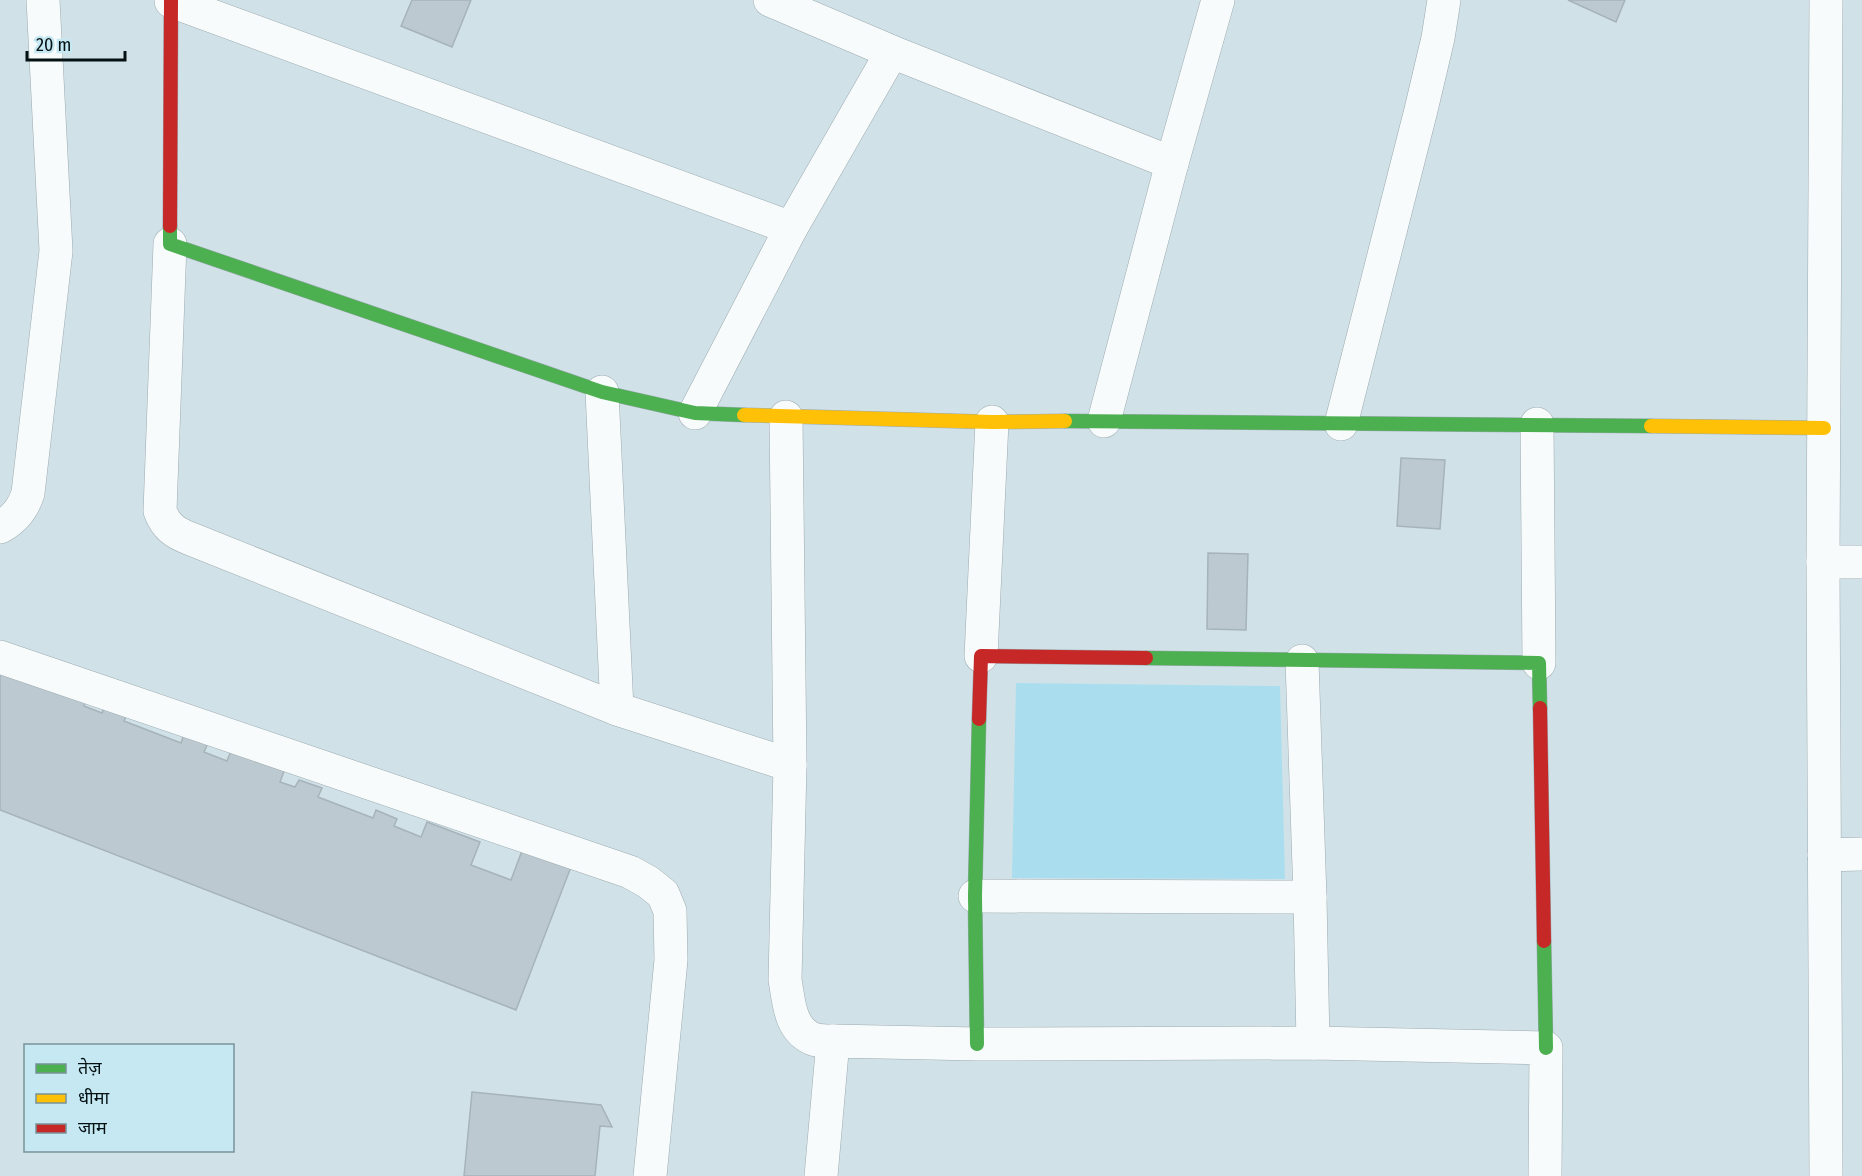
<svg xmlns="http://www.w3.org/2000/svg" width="1862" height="1176" viewBox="0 0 1862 1176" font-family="'Fira Sans Condensed','Noto Sans Devanagari',sans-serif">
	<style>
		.green { fill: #aadeee }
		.building { fill: #bcc9d0; stroke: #a6b3b9; stroke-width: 1.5 }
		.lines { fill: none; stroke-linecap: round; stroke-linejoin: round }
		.street-casing { stroke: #9caaaf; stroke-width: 34 }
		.fast-casing { stroke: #9caaaf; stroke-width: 15 }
		.slow-casing { stroke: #9caaaf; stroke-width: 15 }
		.jam-casing { stroke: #9caaaf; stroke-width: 15 }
		.street { stroke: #f8fbfc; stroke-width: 33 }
		.fast { stroke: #4caf50; stroke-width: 14 }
		.slow { stroke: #ffc107; stroke-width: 14 }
		.jam { stroke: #c62828; stroke-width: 14 }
	</style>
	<rect width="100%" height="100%" fill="#d0e2e8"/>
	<!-- green -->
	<polygon class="green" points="1016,683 1280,686 1285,879 1012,878"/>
	<!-- building -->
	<g class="building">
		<polygon points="412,0 471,0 452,47 401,26"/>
		<polygon points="1568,0 1625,0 1616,22"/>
		<polygon points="1401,458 1445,460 1440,529 1397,526"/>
		<polygon points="1208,553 1248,554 1246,630 1207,629"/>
		<polygon points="0,673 35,686 40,673 89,692 84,706 102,713 106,703 128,712 124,721 181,743 184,734 208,743 204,752 227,761 233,746 286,766 280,782 295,787 299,780 322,788 318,797 373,818 376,810 397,819 394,826 421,837 427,822 480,842 471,865 511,880 523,848 571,867 516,1010 0,810"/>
		<polygon points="472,1092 601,1105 612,1127 600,1126 595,1176 464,1176"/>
	</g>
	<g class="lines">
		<defs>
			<g id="street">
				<polyline points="770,0 892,52 1172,163"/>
				<polyline points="171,1 791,228"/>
				<path d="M170 244 160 511C166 527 175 533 191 539L617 709 790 765"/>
				<polyline points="602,392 617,709"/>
				<polyline points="695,413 791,228 892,52"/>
				<path d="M786 417 790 765 785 980C789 1001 789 1029 813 1039 818 1041 827 1041 833 1041"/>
				<polyline points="1104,421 1172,163 1218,0"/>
				<polyline points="1341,424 1421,110 1438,38 1444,0"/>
				<polyline points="1537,424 1539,663"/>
				<path d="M0 527C15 519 23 509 28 493L56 251 43 0"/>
				<polyline points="1823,562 1862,562"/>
				<polyline points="981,656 992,422"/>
				<polyline points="0,657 630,872 648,882 663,894 670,911 671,960 650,1176"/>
				<polyline points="1302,661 1310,897"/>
				<polyline points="1824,855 1862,854"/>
				<polyline points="975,896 1310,897 1313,1043"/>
				<polyline points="821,1176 833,1041 977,1044 1313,1043 1546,1048 1545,1176"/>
				<polyline points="1826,1176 1823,562 1826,0"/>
			</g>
			<g id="fast">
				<polyline points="170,226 170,244 602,392 695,413 744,415"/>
				<polyline points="1065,421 1651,426"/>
				<polyline points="1146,658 1539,663 1540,708"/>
				<polyline points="1544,941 1546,1048"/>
				<polyline points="977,1044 975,896 979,719"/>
			</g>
			<g id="slow">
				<polyline points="744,415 992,422 1065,421"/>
				<polyline points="1651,426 1824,428"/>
			</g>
			<g id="jam">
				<polyline points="170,226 171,0"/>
				<polyline points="1540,708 1544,941"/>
				<polyline points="979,719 981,656 1146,658"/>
			</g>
		</defs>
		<!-- street casing -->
		<use href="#street" class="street-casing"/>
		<!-- fast casing -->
		<use href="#fast" class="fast-casing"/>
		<!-- slow casing -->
		<use href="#slow" class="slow-casing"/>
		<!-- jam casing -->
		<use href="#jam" class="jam-casing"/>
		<!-- street -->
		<use href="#street" class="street"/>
		<!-- fast -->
		<use href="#fast" class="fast"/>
		<!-- slow -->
		<use href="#slow" class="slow"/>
		<!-- jam -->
		<use href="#jam" class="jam"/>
	</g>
	<!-- legend -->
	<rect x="24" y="1044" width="210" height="108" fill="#c5e8f2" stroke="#789299" stroke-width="1.5"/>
	<rect x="36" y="1064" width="30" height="9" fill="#4caf50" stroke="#789299" stroke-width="1.5"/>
	<text x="78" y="1074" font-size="18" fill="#051013">तेज़</text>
	<rect x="36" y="1094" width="30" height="9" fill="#ffc107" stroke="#789299" stroke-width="1.5"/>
	<text x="78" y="1104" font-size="18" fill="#051013">धीमा</text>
	<rect x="36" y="1124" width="30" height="9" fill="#c62828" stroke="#789299" stroke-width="1.5"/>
	<text x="78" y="1134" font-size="18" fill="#051013">जाम</text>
	<!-- scale -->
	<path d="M27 51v9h98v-9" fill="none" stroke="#051013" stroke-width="3"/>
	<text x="36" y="51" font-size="18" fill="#051013" stroke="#c5e8f2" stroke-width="4.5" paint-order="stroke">20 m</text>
</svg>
